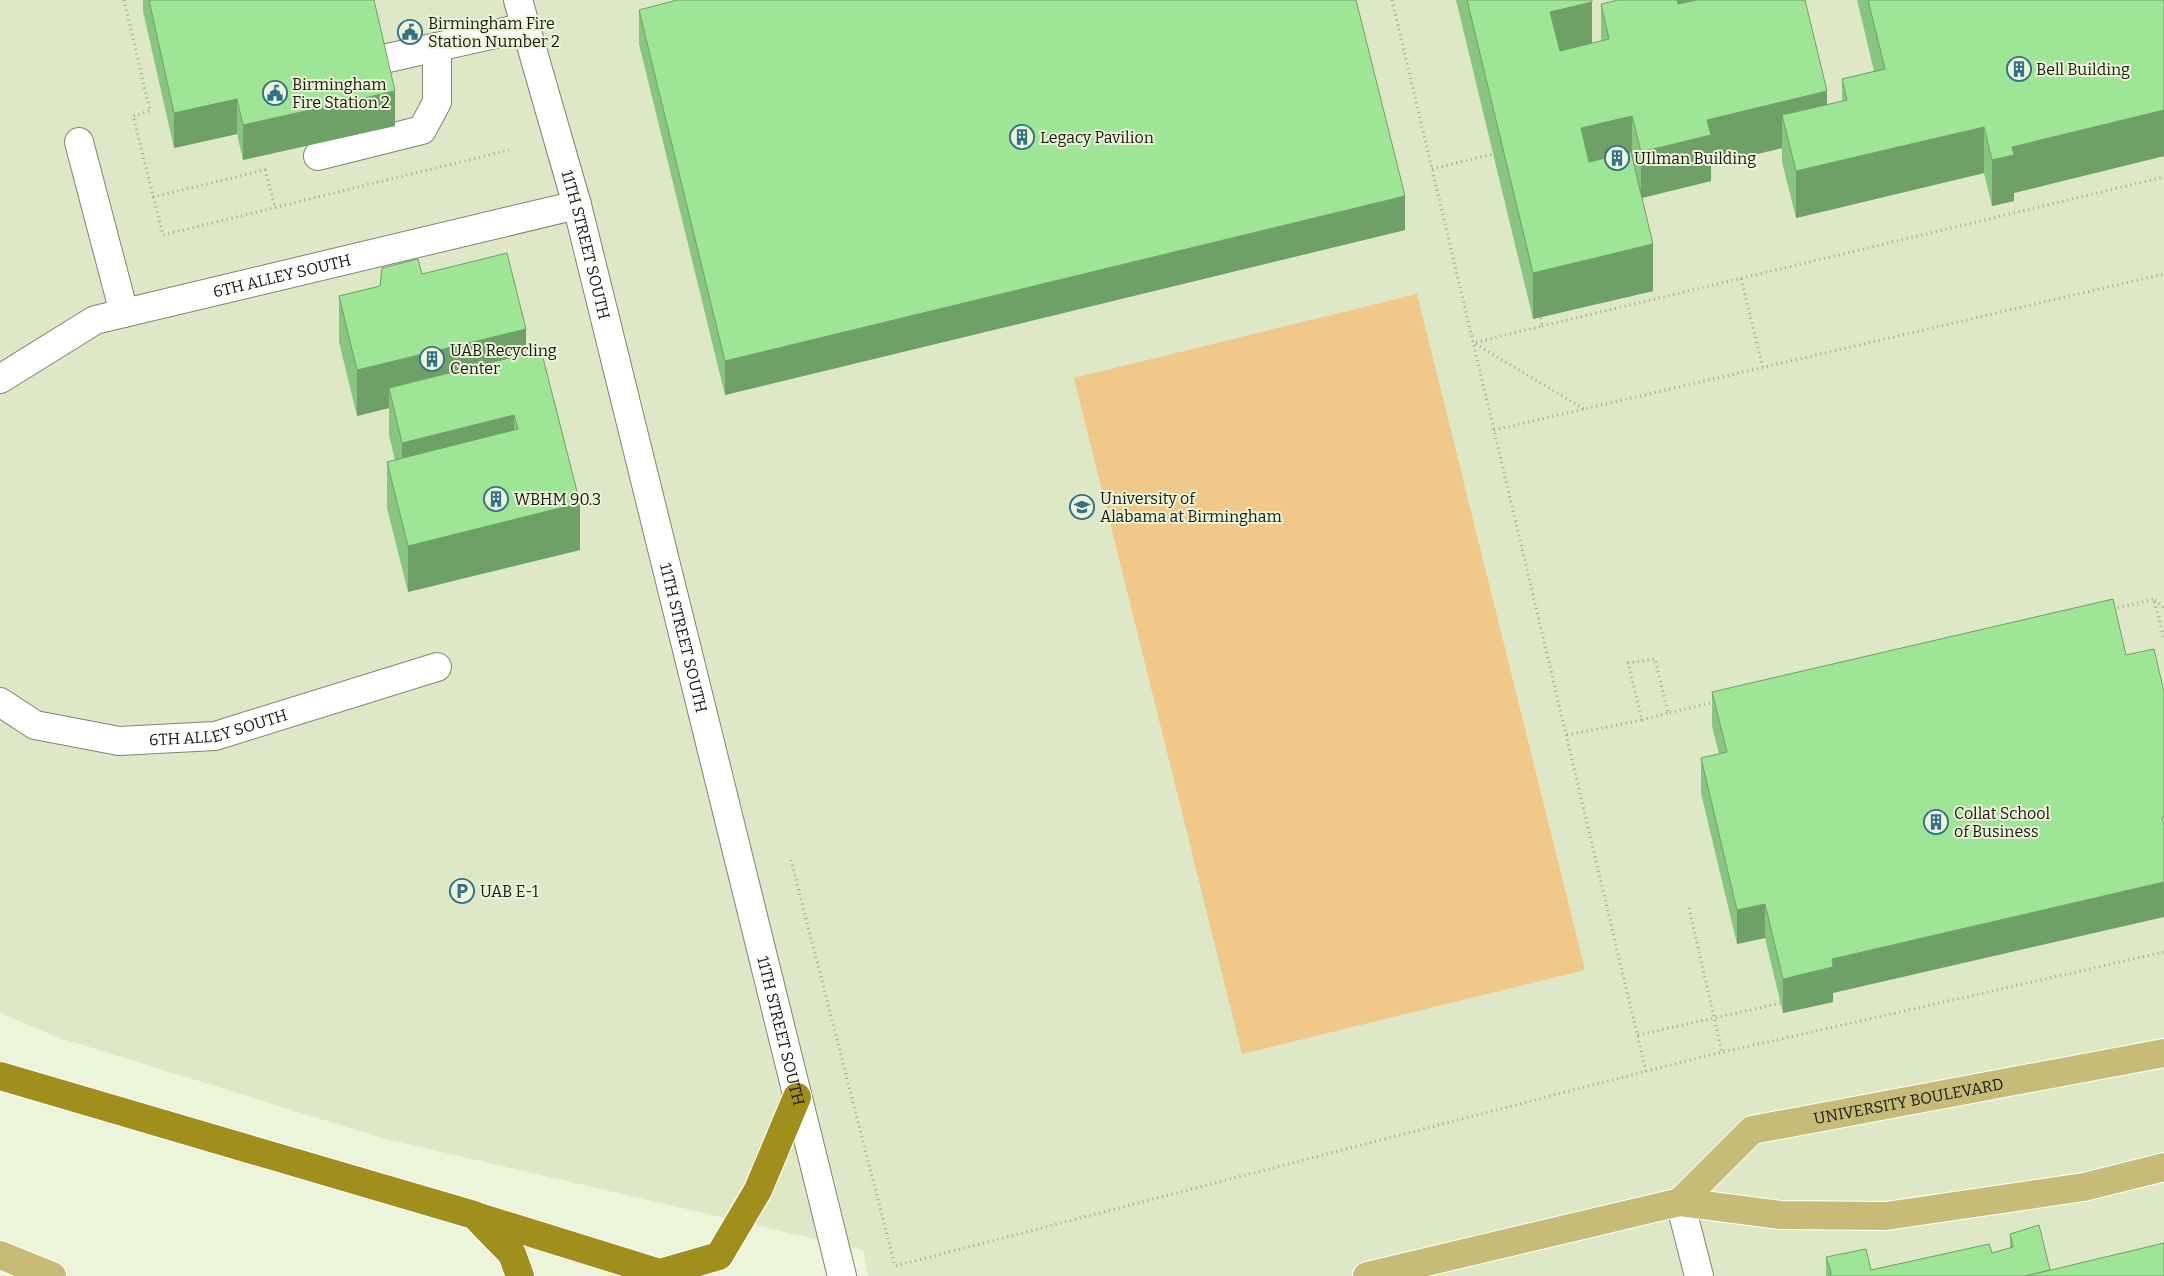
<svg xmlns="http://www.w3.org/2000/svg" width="2164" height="1276" viewBox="0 0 2164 1276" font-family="Bitter,serif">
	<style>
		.built { fill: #dee8c6 }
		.park { fill: #f0c98a }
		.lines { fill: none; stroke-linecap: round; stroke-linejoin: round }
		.minor-casing { stroke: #7f866e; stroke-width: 30 }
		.major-casing { stroke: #fff; stroke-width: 30 }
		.highway-casing { stroke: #fff; stroke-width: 30 }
		.path { stroke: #9ea590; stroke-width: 3; stroke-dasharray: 1 4; stroke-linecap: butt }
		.minor { stroke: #fff; stroke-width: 28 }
		.major { stroke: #c6bc77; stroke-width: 28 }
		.highway { stroke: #a08f1c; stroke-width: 28 }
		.wall { fill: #88c580 }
		.shaded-wall { fill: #6fa068 }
		.building { fill: #9ee595; stroke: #6fa068 }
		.labels { text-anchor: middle; stroke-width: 4; stroke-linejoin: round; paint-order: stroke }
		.poi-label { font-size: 16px; fill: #16190f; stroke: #ecf4d9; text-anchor: start }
		.street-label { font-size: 16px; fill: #16190f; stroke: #ecf4d9 }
	</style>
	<rect width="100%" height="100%" fill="#ecf4d9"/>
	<!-- built -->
	<polygon class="built" points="0,0 2164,0 2164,1276 868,1276 863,1250 382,1138 54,1036 0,1013"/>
	<!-- park -->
	<polygon class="park" points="1417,294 1585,970 1242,1054 1074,378"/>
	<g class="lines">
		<defs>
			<g id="minor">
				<path id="s1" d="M518 0 577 205 842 1276"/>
				<polyline points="379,60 526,27"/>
				<polyline points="79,142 124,313"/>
				<polyline points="318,156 422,130 437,102 437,47"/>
				<path id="s2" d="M0 379 95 320 577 205"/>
				<path id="s3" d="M0 702 35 725 119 741 215 736 437 667"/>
				<polyline points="1680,1202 1699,1276"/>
			</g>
			<g id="major">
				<path id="s4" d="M1680 1202 1752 1130 2164 1053"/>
				<polyline points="0,1255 52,1276"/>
				<polyline points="1367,1276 1680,1202 1781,1215 1886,1216 2084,1187 2164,1167"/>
			</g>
			<g id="highway">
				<polyline points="0,1076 474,1215 512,1254 520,1276"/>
				<polyline points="476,1216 660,1273 719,1256 758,1190 797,1097"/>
			</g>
		</defs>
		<!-- minor casing -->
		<use href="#minor" class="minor-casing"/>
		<!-- major casing -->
		<use href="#major" class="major-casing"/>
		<!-- highway casing -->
		<use href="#highway" class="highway-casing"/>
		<!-- path -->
		<g class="path">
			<polyline points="124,0 150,111 133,116 163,235 509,150"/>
			<polyline points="1392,0 1646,1072"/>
			<polyline points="1432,169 1493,154"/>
			<polyline points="153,197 265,170 275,207"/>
			<polyline points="1741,279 1763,367"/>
			<polyline points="1541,318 1542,326 1474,343 1584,409"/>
			<polyline points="1542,326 2164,177"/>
			<polyline points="1494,430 2164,274"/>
			<polyline points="2155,600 2164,608"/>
			<polyline points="2113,609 2154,599 2164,640"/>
			<polyline points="1642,720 1668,713"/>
			<polyline points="1567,735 1642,720 1628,663 1655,659 1668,713 1715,702"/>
			<polyline points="791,860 895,1266 1697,1058 2164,952"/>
			<polyline points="1689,908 1722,1052"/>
			<polyline points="1638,1035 1781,1003"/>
		</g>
		<!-- minor -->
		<use href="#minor" class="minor"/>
		<!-- major -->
		<use href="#major" class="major"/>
		<!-- highway -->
		<use href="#highway" class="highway"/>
	</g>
	<!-- wall -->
	<g class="wall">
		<polygon points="143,0 374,0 395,126 243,160 237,134 174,148 143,11"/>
		<polygon points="1456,0 1592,0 1592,43 1601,41 1601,4 1827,105 1842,101 1842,79 1874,71 1857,0 2164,0 2164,156 2014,193 2014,201 1992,206 1984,173 1796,218 1782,162 1782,148 1711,165 1711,181 1642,198 1653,291 1533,319"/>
		<polygon points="639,10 1405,230 725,395 639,44"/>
		<polygon points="422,274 526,354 580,550 408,592 387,508 387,462 395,460 389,435 389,408 357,416 339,342 339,296 380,286"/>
		<polygon points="1712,692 1833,993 1833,1002 1783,1013 1765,938 1737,944 1701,793 1701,758 1719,754 1712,726"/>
		<polygon points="2010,1234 2050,1270 2164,1276 1826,1276 1826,1257 1871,1270 1992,1253 2010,1248"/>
	</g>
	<!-- shaded-wall -->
	<g class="shaded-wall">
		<polygon points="1666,0 1729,0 1666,20"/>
		<polygon points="1592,2 1592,49 1550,59 1550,12"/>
		<polygon points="395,91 395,126 243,160 243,125"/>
		<polygon points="1827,91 1827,137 1782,115 1782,148 1711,165 1711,181 1641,198 1641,152 1707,120"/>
		<polygon points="237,99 237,134 174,148 174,113"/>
		<polygon points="2164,110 2164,156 2014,193 2014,201 1992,206 1992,160 2012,147"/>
		<polygon points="1632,116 1632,162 1581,174 1581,128"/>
		<polygon points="1984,127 1984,173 1796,218 1796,171"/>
		<polygon points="1405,196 1405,230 725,395 725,361"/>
		<polygon points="1653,244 1653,291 1533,319 1533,273"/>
		<polygon points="526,329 526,375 389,388 389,408 357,416 357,370"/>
		<polygon points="514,415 514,462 402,489 402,443"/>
		<polygon points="580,503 580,550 408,592 408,546"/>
		<polygon points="2164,882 2164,917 1833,993 1833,1002 1783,1013 1783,979 1832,959"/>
		<polygon points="1765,904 1765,938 1737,944 1737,910"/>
	</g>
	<!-- building -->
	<g class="building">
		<polygon points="149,0 374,0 395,91 243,125 237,99 174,113"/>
		<polygon points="677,0 1356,0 1405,196 725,361 639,10"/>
		<polygon points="1467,0 1592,0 1592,2 1550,12 1560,51 1609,39 1601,4 1618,0 1677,0 1678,4 1696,0 1805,0 1827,91 1707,120 1711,135 1641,152 1632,116 1581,128 1589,162 1631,152 1653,244 1533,273"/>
		<polygon points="1868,0 2164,0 2164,110 2012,147 2014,155 1992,160 1984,127 1796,171 1782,115 1847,100 1842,79 1885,69"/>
		<polygon points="507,253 526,329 357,370 339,296 380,286 382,268 418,259 422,274"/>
		<polygon points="541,350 580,503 408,546 387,462 518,429 514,415 402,443 389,388"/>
		<polygon points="2113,599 2126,655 2154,649 2164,692 2164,817 2162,817 2164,826 2164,882 1832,959 1833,967 1783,979 1765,904 1737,910 1701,758 1727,752 1712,692"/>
		<polygon points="2039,1225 2050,1270 2026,1276 1830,1276 1831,1272 1826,1257 1866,1249 1871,1270 1989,1244 1992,1253 2013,1247 2010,1234"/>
		<polygon points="2164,1243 2164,1276 2026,1276"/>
	</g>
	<!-- icons -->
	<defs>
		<symbol id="civic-ring" viewBox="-11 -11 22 22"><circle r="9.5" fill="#ecf4d9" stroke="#337187" stroke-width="1.5"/><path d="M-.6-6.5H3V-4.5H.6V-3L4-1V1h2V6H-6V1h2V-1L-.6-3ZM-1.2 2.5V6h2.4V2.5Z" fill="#337187"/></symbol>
		<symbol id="building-ring" viewBox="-11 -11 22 22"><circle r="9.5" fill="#ecf4d9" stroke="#337187" stroke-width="1.5"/><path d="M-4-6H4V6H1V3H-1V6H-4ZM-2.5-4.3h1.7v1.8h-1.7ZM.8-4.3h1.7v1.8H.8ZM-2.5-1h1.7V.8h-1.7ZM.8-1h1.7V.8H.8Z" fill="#337187"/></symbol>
		<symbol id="university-ring" viewBox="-11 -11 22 22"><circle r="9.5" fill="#ecf4d9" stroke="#337187" stroke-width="1.5"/><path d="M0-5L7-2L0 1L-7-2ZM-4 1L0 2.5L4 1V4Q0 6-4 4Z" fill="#337187"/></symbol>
		<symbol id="parking-ring" viewBox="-11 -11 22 22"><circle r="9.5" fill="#ecf4d9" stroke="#337187" stroke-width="1.5"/><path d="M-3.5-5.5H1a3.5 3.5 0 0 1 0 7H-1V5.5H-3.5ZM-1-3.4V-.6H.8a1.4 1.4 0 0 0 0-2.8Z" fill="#337187"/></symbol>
	</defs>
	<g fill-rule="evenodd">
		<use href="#civic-ring" x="396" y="18" width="28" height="28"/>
		<use href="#building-ring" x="2005" y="55" width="28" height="28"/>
		<use href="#civic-ring" x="261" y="79" width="28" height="28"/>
		<use href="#building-ring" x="1008" y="123" width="28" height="28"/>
		<use href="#building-ring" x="1603" y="144" width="28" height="28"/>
		<use href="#building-ring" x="418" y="345" width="28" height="28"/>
		<use href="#building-ring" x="482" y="485" width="28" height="28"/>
		<use href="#university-ring" x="1068" y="493" width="28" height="28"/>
		<use href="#building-ring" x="1922" y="808" width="28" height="28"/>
		<use href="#parking-ring" x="448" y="877" width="28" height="28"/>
	</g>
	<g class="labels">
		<!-- poi labels -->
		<g class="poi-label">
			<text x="428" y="29">Birmingham Fire<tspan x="428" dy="18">Station Number 2</tspan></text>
			<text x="2036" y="75">Bell Building</text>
			<text x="292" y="90">Birmingham<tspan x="292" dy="18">Fire Station 2</tspan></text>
			<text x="1040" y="143">Legacy Pavilion</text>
			<text x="1634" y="164">UIlman Building</text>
			<text x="450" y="356">UAB Recycling<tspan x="450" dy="18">Center</tspan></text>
			<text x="1100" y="504">University of<tspan x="1100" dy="18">Alabama at Birmingham</tspan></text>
			<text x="514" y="505">WBHM 90.3</text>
			<text x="1954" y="819">Collat School<tspan x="1954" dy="18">of Business</tspan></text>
			<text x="480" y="897">UAB E-1</text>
		</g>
		<!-- street labels -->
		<g class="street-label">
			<text dy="6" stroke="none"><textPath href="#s1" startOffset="254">11TH STREET SOUTH</textPath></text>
			<text dy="6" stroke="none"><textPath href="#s2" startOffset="304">6TH ALLEY SOUTH</textPath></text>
			<text dy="6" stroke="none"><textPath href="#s1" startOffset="659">11TH STREET SOUTH</textPath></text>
			<text dy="6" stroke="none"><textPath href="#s3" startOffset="228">6TH ALLEY SOUTH</textPath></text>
			<text dy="6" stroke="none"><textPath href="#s1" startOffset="1064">11TH STREET SOUTH</textPath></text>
			<text dy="6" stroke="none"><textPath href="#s4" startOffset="261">UNIVERSITY BOULEVARD</textPath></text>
		</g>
	</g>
</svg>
